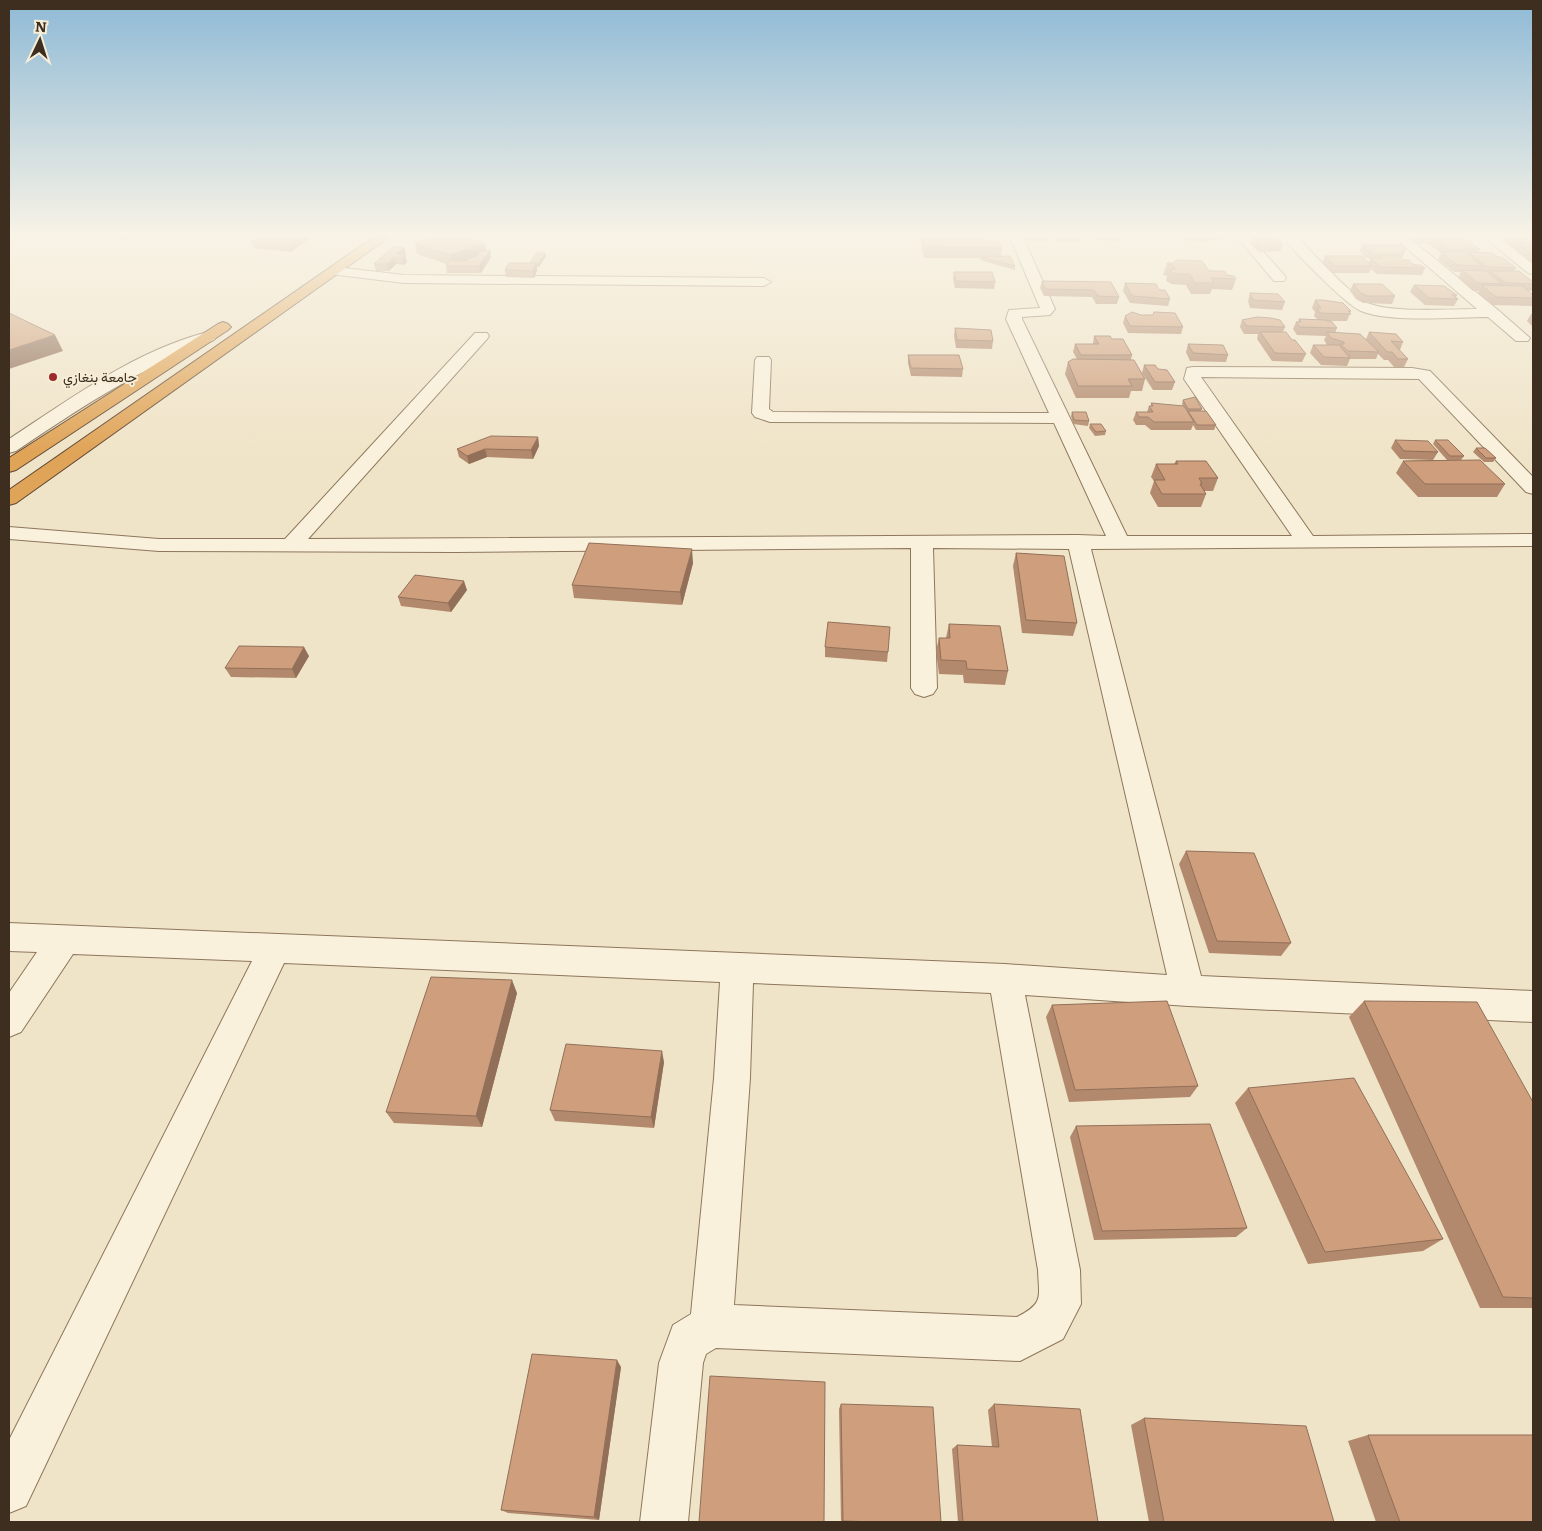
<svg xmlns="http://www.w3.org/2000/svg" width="1542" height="1531" viewBox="0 0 1542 1531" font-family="Literata,Vazirmatn,serif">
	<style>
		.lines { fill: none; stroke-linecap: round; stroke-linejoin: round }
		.minor-casing { stroke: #8d765c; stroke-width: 2 }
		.highway-casing { stroke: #5b4430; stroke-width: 2 }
		.minor { fill: #faf1dc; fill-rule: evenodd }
		.highway { fill: #e0a458; fill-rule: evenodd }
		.wall { fill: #b2896c; fill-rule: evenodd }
		.shaded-wall { fill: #916f58 }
		.building { fill: #cf9f7d; stroke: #916f58 }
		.poi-dot { fill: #9e2a2b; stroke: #f7eed8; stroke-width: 2 }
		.labels { text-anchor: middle; stroke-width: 4; stroke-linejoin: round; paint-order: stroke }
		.far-poi-label { font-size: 14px; fill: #3d2e20; stroke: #f7eed8; text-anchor: start }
	</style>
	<rect width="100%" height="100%" fill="#f0e4c8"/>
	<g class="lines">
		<defs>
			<g id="minor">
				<path d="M1010 237H1023L1055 309 1050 315 1022 317V319L1127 536H1292L1184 379 1187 368 1193 367 1412 368 1430 371 1533 477V494L1526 492 1419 379 1201 377 1313 536 1533 534V546L1091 549 1201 976 1533 991V1022L1188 1006 1025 995 1080 1270 1081 1304 1063 1339 1020 1361 716 1348 706 1354 703 1363 688 1522H640L659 1363 673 1325 691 1314 714 1078 720 982 284 963 26 1506 9 1513V1440L252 961 73 954 21 1032 9 1037V993L37 952 9 951V923L1005 964 1167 975 1069 549 933 548 937 688 933 694 924 697 915 694 911 688V548L455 552 159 551 9 539V527L159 539H285L475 333H487L489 336 487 339 308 539 1078 535 1106 536 1054 423 770 422 755 417 752 413 755 360 757 357H769L771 360 769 409 773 412 1049 413 1006 319 1009 310 1040 308ZM753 983 991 993 1038 1270C1039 1298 1044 1303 1017 1317L734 1305 750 1078Z"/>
				<polygon points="1237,237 1250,237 1284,275 1286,278 1284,281 1274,281"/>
				<path d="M1283 237H1297C1312 252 1353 298 1370 304 1395 313 1450 309 1477 309L1394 237H1408L1498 310 1530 338 1528 341H1516L1488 317C1455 317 1390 323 1361 311 1346 305 1294 252 1283 237Z"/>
				<polygon points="1484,237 1499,237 1533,264 1533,274 1528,273"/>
				<polygon points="335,267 404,275 764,278 771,282 764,286 404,283 330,274 328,271 330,268"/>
				<path d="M208 332 214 334 216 337 214 340C140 368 80 408 16 451L9 453V439C70 399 136 350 208 332Z"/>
			</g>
			<g id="highway">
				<polygon points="374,237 389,237 16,503 9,505 9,490"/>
				<polygon points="223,322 228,324 231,327 228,330 16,470 9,472 9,458 218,324"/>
			</g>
		</defs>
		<!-- minor casing -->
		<use href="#minor" class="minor-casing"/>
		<!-- highway casing -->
		<use href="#highway" class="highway-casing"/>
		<!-- minor -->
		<use href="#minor" class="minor"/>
		<!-- highway -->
		<use href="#highway" class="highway"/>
	</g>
	<!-- wall -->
	<g class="wall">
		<polygon points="258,237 310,237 310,238 291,252 254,248 251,241"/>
		<polygon points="920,237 984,237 985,241 1002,248 1001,256 1015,266 1015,270 980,260 981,258 924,258"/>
		<polygon points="1021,237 1051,237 1050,241 1026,241 1024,238"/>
		<polygon points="1054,237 1081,237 1080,242 1057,242"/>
		<polygon points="1091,237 1123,237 1122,241 1093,240"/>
		<polygon points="1182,237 1222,237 1221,240 1209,240 1208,242 1184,240"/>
		<polygon points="1250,237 1276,237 1283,244 1281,251 1259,252 1250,243 1251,239"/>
		<polygon points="1407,237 1454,237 1454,238 1480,249 1478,253 1497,257 1516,268 1514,271 1533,282 1533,289 1532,291 1528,291 1533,295 1533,306 1492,305 1478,293 1479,291 1473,291 1458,278 1461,272 1454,272 1438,259 1441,253 1429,244 1413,243"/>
		<polygon points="1497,237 1533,237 1533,264 1514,250 1515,249"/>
		<path d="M415 244 487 251 490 250 491 257 481 273H447L446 266 447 264 417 254ZM476 257 473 261H465Z"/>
		<polygon points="1363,244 1406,249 1402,259 1425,268 1422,275 1377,274 1371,269 1369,273 1332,273 1322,263 1325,256 1368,263 1370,259 1369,258 1365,258 1360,251"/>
		<polygon points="404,247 406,254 405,255 407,262 404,265 396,264 389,271 376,271 374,264"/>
		<polygon points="545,253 546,256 539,267 537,267 537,270 534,278 506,277 505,270 530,263"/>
		<polygon points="1167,263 1209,271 1227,275 1236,279 1232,290 1212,289 1210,294 1191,294 1186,285 1172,284 1166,281 1167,276 1163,275"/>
		<polygon points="954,272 995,282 994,289 955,288 953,279"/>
		<polygon points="1042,281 1111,282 1119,297 1117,304 1096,304 1092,297 1044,296 1040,288"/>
		<polygon points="1125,283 1159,290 1170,299 1168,306 1130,303 1123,291"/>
		<polygon points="1353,284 1395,296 1392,304 1363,303 1356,299 1350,291"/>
		<polygon points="1414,285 1457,295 1456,297 1458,299 1454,306 1425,305 1410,292"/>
		<polygon points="1250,293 1285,302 1282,310 1250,308 1248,301"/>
		<polygon points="1315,300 1351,311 1347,321 1328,321 1337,328 1335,333 1366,339 1369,332 1403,342 1400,350 1399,350 1408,359 1404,367 1394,367 1388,360 1384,360 1378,354 1376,359 1350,359 1347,366 1321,365 1310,353 1313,345 1327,345 1324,340 1326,336 1297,335 1293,329 1296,322 1298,322 1299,319 1317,319 1314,316 1315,312 1312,308"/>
		<polygon points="1531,314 1533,314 1533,327 1527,321"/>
		<polygon points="1125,316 1183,327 1181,334 1128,333 1123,323"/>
		<polygon points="1242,320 1285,327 1283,332 1306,354 1302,362 1272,361 1257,339 1258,334 1244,334 1240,327"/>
		<polygon points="955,328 993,341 992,349 956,348 954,336"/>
		<polygon points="1094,336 1112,339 1132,355 1131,360 1145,379 1142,391 1131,391 1129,398 1076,398 1065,374 1068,362 1077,359 1073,352 1075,344 1093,344"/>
		<polygon points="1188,344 1228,355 1226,362 1190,361 1186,352"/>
		<polygon points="908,355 963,369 962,377 911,376 908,363"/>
		<polygon points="1144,365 1158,369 1175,382 1172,390 1153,390 1142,373"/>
		<polygon points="1183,400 1202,409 1201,411 1216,425 1214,430 1196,430 1193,425 1191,430 1151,430 1145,425 1136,425 1133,420 1136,412 1147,412 1149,406 1151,406 1151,403 1183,406 1182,404"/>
		<polygon points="1072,412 1089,421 1088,426 1073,424 1071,416"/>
		<polygon points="1090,424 1106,431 1105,435 1095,436 1089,428"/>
		<polygon points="538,437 539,446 533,459 487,457 469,464 459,457 457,449"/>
		<polygon points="1395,440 1438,452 1433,460 1505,484 1497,497 1418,497 1396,473 1403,461 1432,460 1400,459 1391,448"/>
		<polygon points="1435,440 1464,456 1461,460 1447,460 1433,444"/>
		<polygon points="1476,448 1496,458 1493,462 1484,462 1473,452"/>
		<polygon points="1176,461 1218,478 1213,491 1204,491 1206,494 1201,507 1158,507 1150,493 1154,481 1151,477 1156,464 1174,464"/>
		<polygon points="1016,553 1077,623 1073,636 1022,633 1013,566"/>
		<polygon points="693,563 682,605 574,598 572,585"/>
		<polygon points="467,590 451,612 401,606 398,597"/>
		<polygon points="949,624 1008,671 1005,685 964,683 963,675 939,674 936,651 939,638 946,638"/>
		<polygon points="825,647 888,652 887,662 825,657"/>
		<polygon points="309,656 296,678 231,677 225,668"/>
		<polygon points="1186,851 1291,943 1281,956 1209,953 1179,864"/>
		<polygon points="517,993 482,1127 394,1123 386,1112"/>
		<polygon points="1364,1001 1533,1102 1533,1308 1480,1308 1349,1017"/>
		<polygon points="1052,1005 1198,1086 1190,1097 1069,1102 1046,1017"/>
		<polygon points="664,1062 654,1128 555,1121 550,1110"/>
		<polygon points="1248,1088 1443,1239 1423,1251 1308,1264 1235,1103"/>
		<polygon points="1076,1126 1247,1228 1236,1237 1094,1240 1070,1137"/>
		<polygon points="621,1367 599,1520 508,1513 501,1510"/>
		<polygon points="841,1404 941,1522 841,1522 839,1409"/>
		<polygon points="994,1404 1098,1522 958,1522 952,1449 957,1445 992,1447 988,1410"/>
		<polygon points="1144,1418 1334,1522 1149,1522 1131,1425"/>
		<polygon points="1368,1435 1533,1522 1376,1522 1348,1441"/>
	</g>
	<!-- shaded-wall -->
	<g class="shaded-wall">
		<polygon points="119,237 129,237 120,240"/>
		<polygon points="299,237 310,237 310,238 291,252 288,245"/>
		<polygon points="485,243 487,253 453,266 450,255"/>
		<polygon points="404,247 406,254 402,258 396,254"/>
		<polygon points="490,250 491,257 481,273 479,266"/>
		<polygon points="545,253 546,256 539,267 538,264"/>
		<polygon points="405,255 407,262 404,265 402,258"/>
		<polygon points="394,257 396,264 389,271 387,264"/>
		<polygon points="536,263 537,270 534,278 533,271"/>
		<polygon points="55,335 63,351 9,369 9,350"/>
		<polygon points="538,437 539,446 533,459 531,450"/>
		<polygon points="485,449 487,457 469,464 467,456"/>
		<polygon points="692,549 693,563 682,605 680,592"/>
		<polygon points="464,581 467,590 451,612 448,603"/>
		<polygon points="304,647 309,656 296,678 292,669"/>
		<polygon points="512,980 517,993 482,1127 476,1116"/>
		<polygon points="662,1051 664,1062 654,1128 651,1117"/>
		<polygon points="617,1360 621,1367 599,1520 594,1517"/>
	</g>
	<!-- building -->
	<g class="building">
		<polygon points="258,237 299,237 288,245 251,241"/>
		<polygon points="434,237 467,237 485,243 450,255 415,244"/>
		<polygon points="923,237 984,237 985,241 999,241 1002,248 925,247"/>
		<polygon points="1254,237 1276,237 1283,244 1261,245"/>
		<polygon points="1433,237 1464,238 1480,249 1448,249"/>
		<polygon points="1511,237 1533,237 1533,243 1518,242"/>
		<polygon points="1518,243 1533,244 1533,254"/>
		<polygon points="1363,244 1402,245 1406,249 1402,252 1404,254 1375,254 1372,251 1368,251"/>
		<polygon points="393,247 404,247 396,254 405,255 402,258 394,257 387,264 374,264"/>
		<polygon points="490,250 479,266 446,266 449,261 473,261 480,252"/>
		<polygon points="1441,252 1465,252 1482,266 1457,265"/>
		<polygon points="1469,252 1492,253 1497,257 1502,257 1516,268 1487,267"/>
		<polygon points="537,253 545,253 538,264 530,263"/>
		<polygon points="1010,256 1015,266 981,257"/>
		<polygon points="1325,256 1362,256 1372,266 1335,266"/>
		<polygon points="1379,256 1399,256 1403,260 1409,260 1414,265 1421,265 1425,268 1380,267 1371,258 1382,258"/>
		<polygon points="1176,260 1202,261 1209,271 1224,271 1227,275 1234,276 1236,279 1211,278 1214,283 1195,283 1190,274 1175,274 1169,270 1175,269 1173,265 1167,264 1167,263 1175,263"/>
		<polygon points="509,263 536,263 533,271 505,270"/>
		<polygon points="1462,270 1486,271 1502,284 1477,283"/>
		<polygon points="1490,271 1519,271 1533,282 1533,284 1506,283"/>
		<polygon points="954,272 992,272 995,282 956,281"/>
		<polygon points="1042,281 1111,282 1119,297 1098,296 1094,290 1045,289"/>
		<polygon points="1125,283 1156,284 1159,290 1165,290 1170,299 1132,296"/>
		<polygon points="1353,284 1382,284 1395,296 1366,296 1360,292"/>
		<polygon points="1414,285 1444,286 1457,295 1452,295 1458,299 1429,298"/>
		<polygon points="1481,285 1522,286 1533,295 1533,298 1496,297"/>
		<polygon points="1250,293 1278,294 1285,302 1253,300"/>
		<polygon points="1315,300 1323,300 1343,303 1351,311 1348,311 1351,314 1320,313 1317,308 1321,308"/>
		<polygon points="1132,312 1141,315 1153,315 1154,312 1175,313 1183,327 1130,326 1125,316"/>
		<polygon points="9,313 55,335 9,350"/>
		<polygon points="1257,317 1271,318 1280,320 1285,327 1247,326 1242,320"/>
		<polygon points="1299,319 1325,320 1332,322 1337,328 1300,327 1296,322 1301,322"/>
		<polygon points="955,328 991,330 993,341 957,340"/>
		<polygon points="1260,332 1286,332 1292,340 1295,340 1306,354 1275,353"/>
		<polygon points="1327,332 1360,334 1379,352 1348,351 1340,344 1344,344 1344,342 1331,338"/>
		<polygon points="1369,332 1396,334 1403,342 1391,341 1408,359 1398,359 1392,352 1387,352"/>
		<polygon points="1094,336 1110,336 1112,339 1123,339 1132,355 1081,355 1075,344 1099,344"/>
		<polygon points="1188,344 1223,345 1228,355 1193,353"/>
		<polygon points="1313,345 1339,345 1350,358 1324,357"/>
		<polygon points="908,355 959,355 963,369 911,368"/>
		<polygon points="1073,359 1134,360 1145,379 1128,379 1132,386 1078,386 1068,362"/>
		<polygon points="1144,365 1155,365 1158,369 1167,370 1175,382 1155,382"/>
		<polygon points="1195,397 1202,409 1188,409 1183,400"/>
		<polygon points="1151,403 1184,406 1194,422 1154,422 1148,417 1139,417 1136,412 1153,412 1149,406 1153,406"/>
		<polygon points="1188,411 1206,411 1216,425 1197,425"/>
		<polygon points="1072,412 1086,412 1089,421 1074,420"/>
		<polygon points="1090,424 1101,424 1106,431 1096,432"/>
		<polygon points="491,436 538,437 531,450 485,449 467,456 457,449"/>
		<polygon points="1395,440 1428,441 1438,452 1404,451"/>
		<polygon points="1435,440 1448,440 1464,456 1450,456"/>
		<polygon points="1476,448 1485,448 1496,458 1486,458"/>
		<polygon points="1480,460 1505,484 1425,484 1403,461"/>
		<polygon points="1176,461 1206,461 1218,478 1199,478 1202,484 1200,484 1206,494 1162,494 1154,480 1165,480 1156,464 1178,464"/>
		<polygon points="589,543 692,549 680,592 572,585"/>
		<polygon points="1016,553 1064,556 1077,623 1026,620"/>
		<polygon points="415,575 464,581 448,603 398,597"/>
		<polygon points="828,622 890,627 888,652 825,647"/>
		<polygon points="949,624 1000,626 1008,671 967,669 966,661 941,660 939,638 950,638"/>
		<polygon points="239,646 304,647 292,669 225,668"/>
		<polygon points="1186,851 1254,853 1291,943 1217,941"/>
		<polygon points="431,977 512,980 476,1116 386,1112"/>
		<polygon points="1167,1001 1198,1086 1075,1090 1052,1005"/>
		<polygon points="1364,1001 1477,1002 1533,1102 1533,1298 1503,1297"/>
		<polygon points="566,1044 662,1051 651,1117 550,1110"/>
		<polygon points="1354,1078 1443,1239 1325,1252 1248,1088"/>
		<polygon points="1210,1124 1247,1228 1102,1231 1076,1126"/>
		<polygon points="532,1354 617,1360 594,1517 501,1510"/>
		<polygon points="710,1376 825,1382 824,1522 699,1522"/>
		<polygon points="841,1404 933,1407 941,1522 879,1522 843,1521"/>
		<polygon points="994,1404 1080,1409 1098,1522 963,1522 957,1445 999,1447"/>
		<polygon points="1144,1418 1306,1426 1334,1522 1164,1522"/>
		<polygon points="1368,1435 1533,1435 1533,1522 1400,1522"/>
	</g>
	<!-- sky -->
	<linearGradient id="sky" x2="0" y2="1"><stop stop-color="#8fbad6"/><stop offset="0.52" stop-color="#f8f3e6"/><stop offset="1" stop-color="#f8f3e6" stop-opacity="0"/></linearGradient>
	<rect width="1542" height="452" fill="url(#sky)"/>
	<!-- markers -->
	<circle class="poi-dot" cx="53" cy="377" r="5"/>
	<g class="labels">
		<!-- far-poi labels -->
		<g class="far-poi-label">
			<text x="63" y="382">جامعة بنغازي</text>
		</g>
	</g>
	<!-- border -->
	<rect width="1542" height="1531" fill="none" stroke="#3d2e20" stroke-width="20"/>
	<!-- north arrow -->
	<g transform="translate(40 40) rotate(4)" stroke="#f7eed8" stroke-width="4" paint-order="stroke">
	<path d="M0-4L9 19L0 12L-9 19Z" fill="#3d2e20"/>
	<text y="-8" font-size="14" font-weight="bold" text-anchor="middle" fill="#3d2e20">N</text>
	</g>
</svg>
